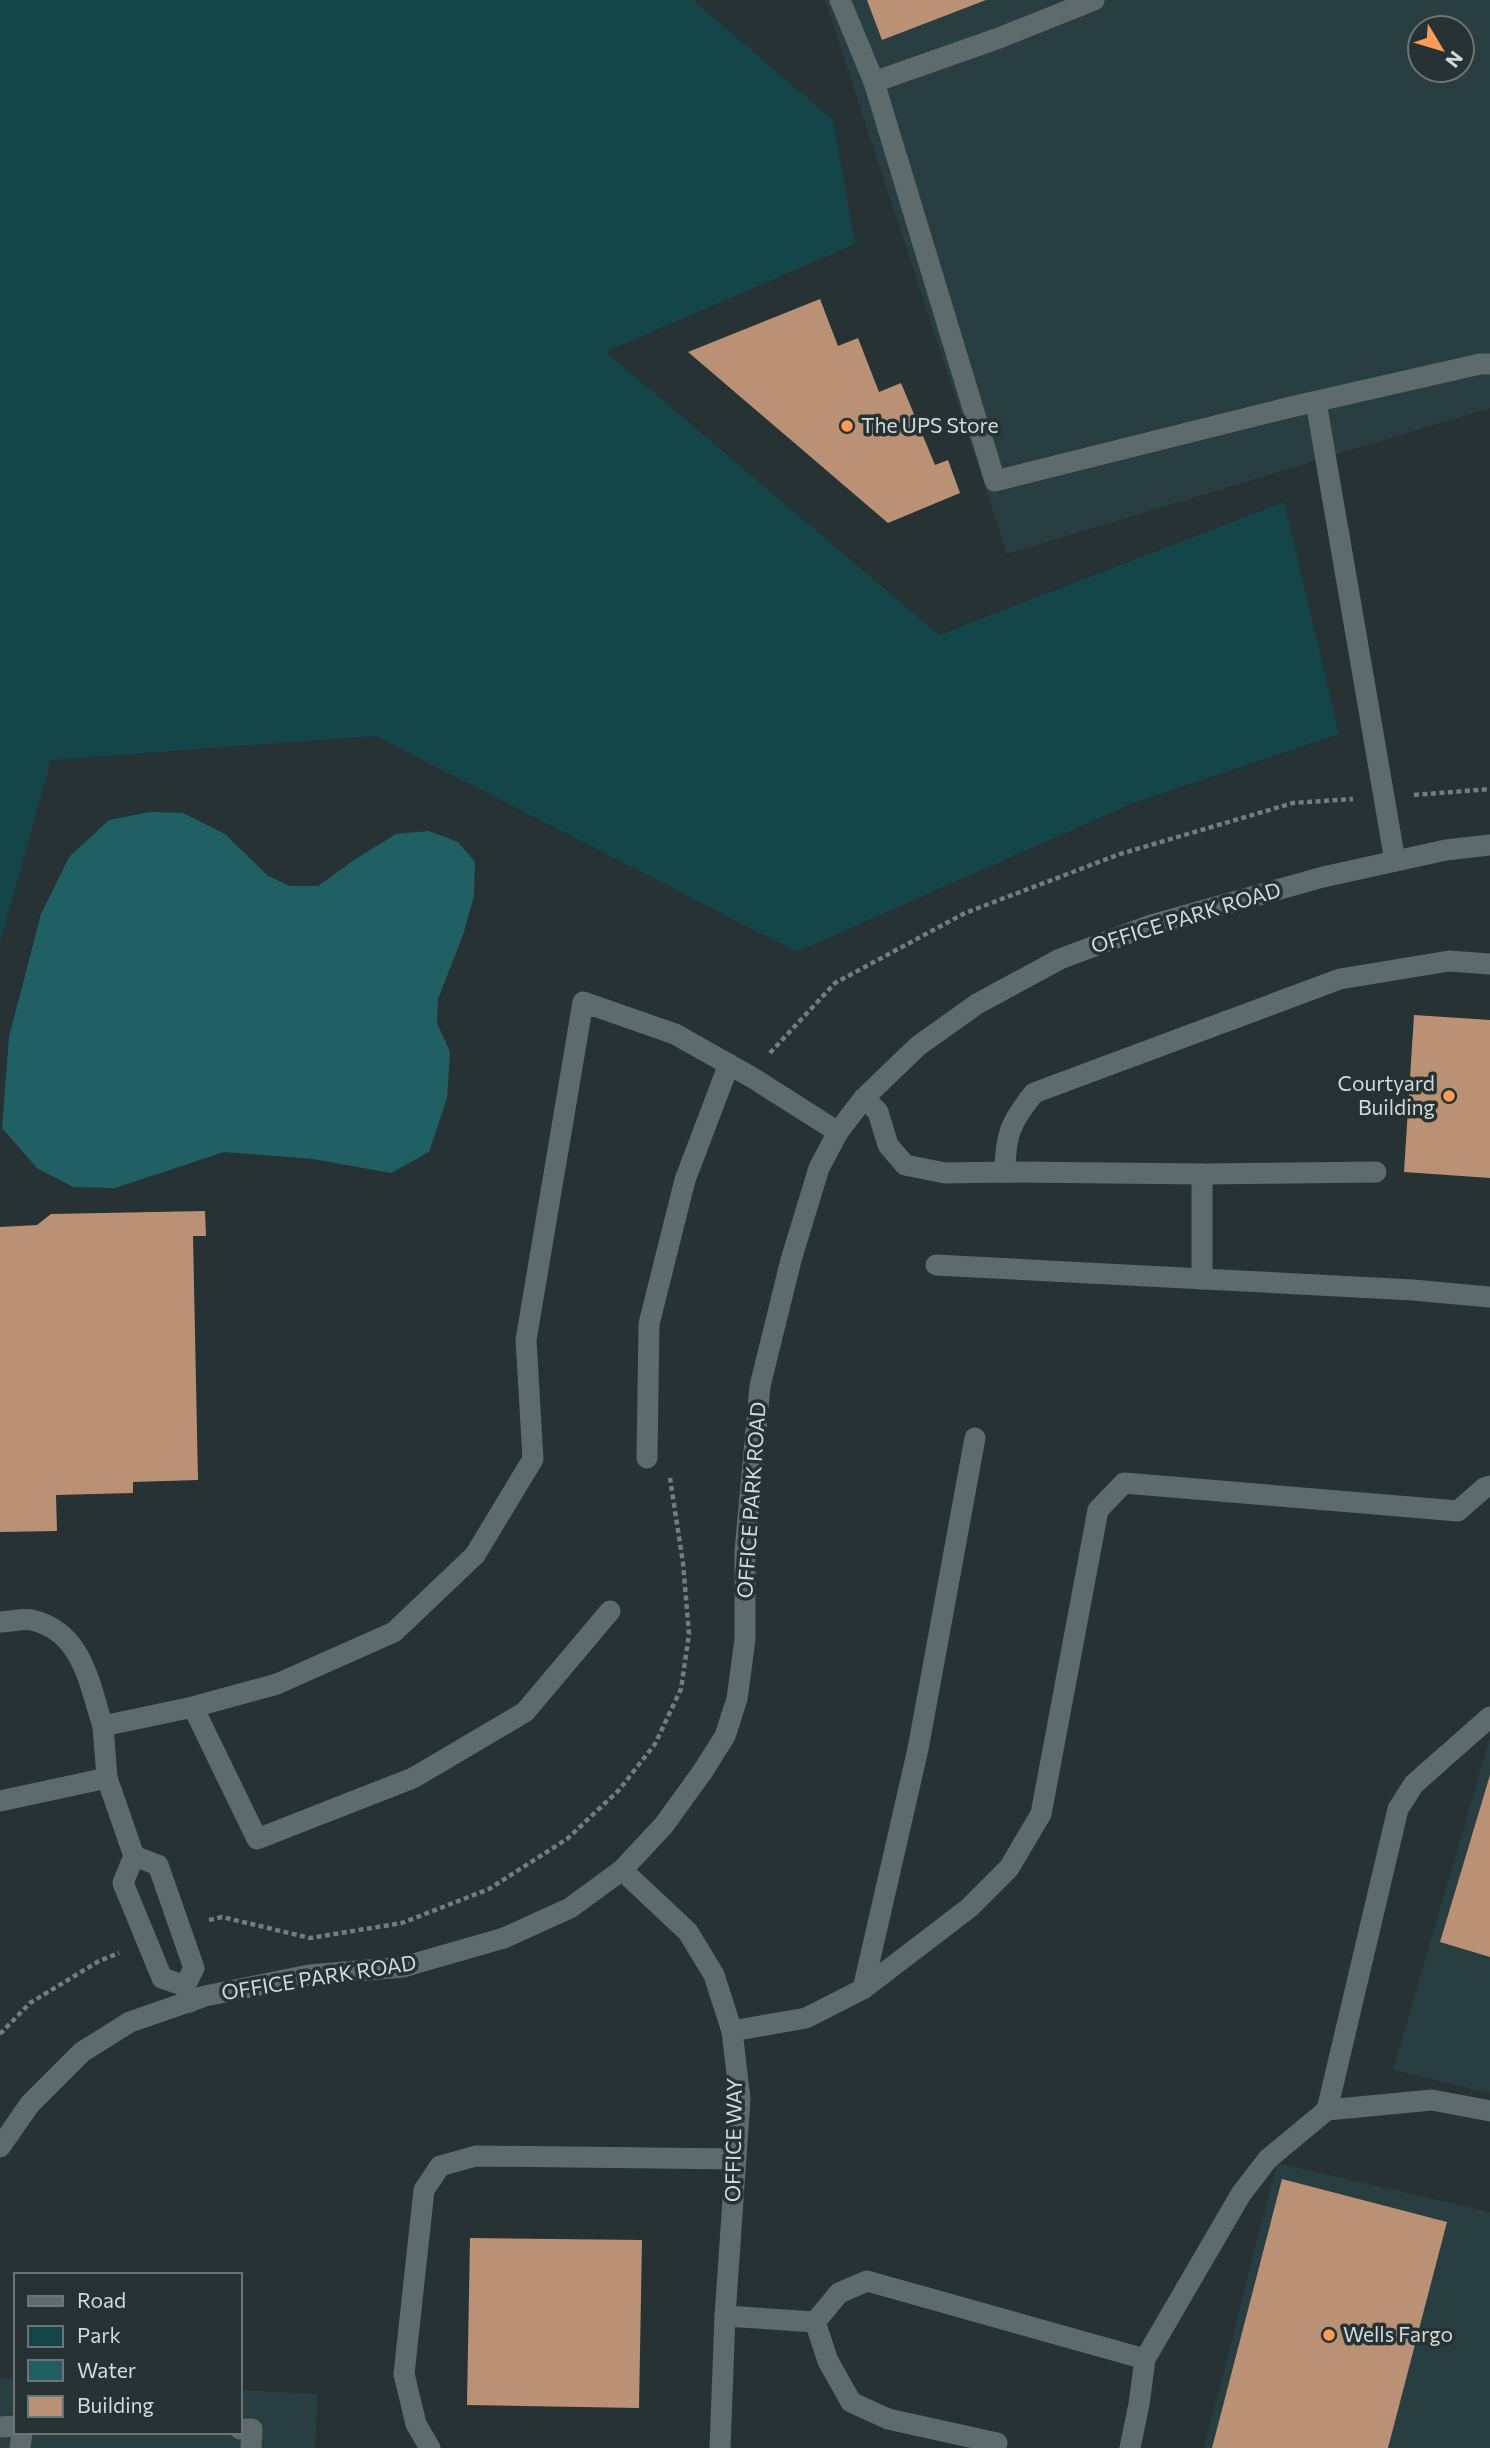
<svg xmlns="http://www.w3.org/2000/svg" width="1490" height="2448" viewBox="0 0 1490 2448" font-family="Commissioner,sans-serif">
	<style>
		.built { fill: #293e40; fill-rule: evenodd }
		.green { fill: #134549 }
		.water { fill: #206065 }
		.building { fill: #bb9175 }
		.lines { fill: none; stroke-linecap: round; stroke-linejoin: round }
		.path { stroke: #727d7d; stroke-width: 4.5; stroke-dasharray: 5 3.5; stroke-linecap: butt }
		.minor { stroke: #5d6b6c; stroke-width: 21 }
		.poi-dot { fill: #fd9c56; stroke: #263233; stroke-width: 2.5 }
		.labels { text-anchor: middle; stroke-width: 7; stroke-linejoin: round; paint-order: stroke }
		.poi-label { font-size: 21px; fill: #d2dada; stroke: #263233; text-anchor: start }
		.street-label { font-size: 21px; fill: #d2dada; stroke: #263233 }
	</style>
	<rect width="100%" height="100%" fill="#263233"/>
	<!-- built -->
	<g class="built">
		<path d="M825 0H1490V408L1007 554ZM1420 28H1462V70H1420Z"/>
		<polygon points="1490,1738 1490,2093 1393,2070"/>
		<polygon points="1277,2163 1490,2212 1490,2448 1204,2448"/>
		<polygon points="0,2378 16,2379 16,2432 240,2432 240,2390 318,2394 315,2448 0,2448"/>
	</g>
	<!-- green -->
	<polygon class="green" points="0,0 693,0 833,120 855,244 606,352 939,635 1284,502 1339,734 1131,804 797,952 376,736 51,760 0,943"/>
	<!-- water -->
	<polygon class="water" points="150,812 183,813 225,834 267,875 289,886 318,886 354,860 396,834 429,831 458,842 475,862 474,896 463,935 438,999 437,1023 450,1052 447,1098 429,1152 391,1173 313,1159 224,1152 115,1188 73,1187 37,1168 2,1128 9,1037 41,914 69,857 109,820"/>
	<!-- building -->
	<g class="building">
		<polygon points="867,0 986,0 882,40"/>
		<polygon points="820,299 838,346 858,338 879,392 901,383 935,465 948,460 960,493 888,523 688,352"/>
		<polygon points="1414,1015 1490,1020 1490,1178 1404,1172"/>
		<polygon points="205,1211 206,1236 193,1236 198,1480 133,1482 133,1493 56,1495 57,1531 0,1532 0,1227 37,1225 51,1214"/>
		<polygon points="1490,1775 1490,1957 1440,1942"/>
		<polygon points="1282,2179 1447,2222 1388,2448 1212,2448"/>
		<polygon points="470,2238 642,2240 639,2408 467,2405"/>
	</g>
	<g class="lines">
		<!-- path -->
		<g class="path">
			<polyline points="1414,795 1490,789"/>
			<polyline points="770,1053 835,983 965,913 1120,854 1293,803 1353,799"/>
			<polyline points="209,1920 222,1917 310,1938 402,1923 489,1889 567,1839 619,1790 655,1744 681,1689 689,1634 683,1563 670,1478"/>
			<polyline points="0,2034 30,2003 99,1961 119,1953"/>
		</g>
		<!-- minor -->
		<g class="minor">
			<polyline points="840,0 874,82"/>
			<polyline points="1094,0 999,38 874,82 995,481 1291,407 1480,364 1490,364"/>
			<polyline points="1316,402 1395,861"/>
			<polyline points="864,1098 878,1112 888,1145 905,1165 945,1173 1005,1172 1202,1174 1202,1279"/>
			<path d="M1005 1172C1005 1135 1011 1121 1034 1093L1340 979 1449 961 1490 964"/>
			<polyline points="1202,1174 1376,1172"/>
			<polyline points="936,1265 1413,1290 1490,1297"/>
			<polyline points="647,1458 649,1324 685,1180 729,1064"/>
			<polyline points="610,1611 525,1712 413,1778 257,1839 193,1707 277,1684 394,1632 475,1555 533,1459 526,1340 583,1002 675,1034 753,1078 838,1132"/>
			<path d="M0 1622C10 1622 23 1618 32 1620 83 1632 89 1684 103 1726"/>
			<polyline points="0,1801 107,1778"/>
			<polyline points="134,1856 107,1778 103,1726 193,1707"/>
			<polyline points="622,1870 688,1932 714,1975 732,2031 740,2099 725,2316 720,2448"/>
			<polyline points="185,1986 162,1978 123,1883 134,1856 158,1865 194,1968 185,1986 190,2002"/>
			<polyline points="863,1989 969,1908 1009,1868 1041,1814 1098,1510 1124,1483 1458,1511 1484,1488 1490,1486"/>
			<polyline points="732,2031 806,2018 863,1989 918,1749 975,1438"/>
			<polyline points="1327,2110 1398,1809 1414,1784 1490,1717"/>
			<polyline points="0,2147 30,2104 82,2052 130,2022 205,1996 309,1975 403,1967 504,1938 570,1908 622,1870 664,1825 703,1771 725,1736 737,1699 745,1639 745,1551 760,1386 791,1260 819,1168 838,1132 864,1098 918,1046 977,1004 1060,959 1151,925 1323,877 1446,850 1490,845"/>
			<polyline points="725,2316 815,2322 828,2361 851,2402 888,2419 997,2443"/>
			<polyline points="815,2322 839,2293 867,2281 1145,2359 1139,2404 1130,2448"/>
			<polyline points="1145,2359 1241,2194 1268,2159 1327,2110 1432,2100 1490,2111"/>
			<polyline points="0,2427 16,2426"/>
			<polyline points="240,2429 252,2429 251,2448"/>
			<polyline points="20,2448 22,2432"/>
			<polyline points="430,2448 416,2424 404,2374 424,2190 440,2166 476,2156 736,2159"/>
		</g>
	</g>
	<!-- markers -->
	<g class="poi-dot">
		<circle cx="847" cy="426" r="7"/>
		<circle cx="1449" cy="1096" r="7"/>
		<circle cx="1329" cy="2335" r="7"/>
	</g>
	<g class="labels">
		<!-- poi labels -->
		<g class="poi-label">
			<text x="861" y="433">The UPS Store</text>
			<text x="1435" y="1091" text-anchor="end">Courtyard<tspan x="1435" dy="24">Building</tspan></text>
			<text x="1343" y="2342">Wells Fargo</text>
		</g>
		<!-- street labels -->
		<g class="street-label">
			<text transform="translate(1186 918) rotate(-17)" y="7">OFFICE PARK ROAD</text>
			<text transform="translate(752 1500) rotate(-86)" y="7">OFFICE PARK ROAD</text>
			<text transform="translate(319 1978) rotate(-9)" y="7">OFFICE PARK ROAD</text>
			<text transform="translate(734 2140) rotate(-89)" y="7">OFFICE WAY</text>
		</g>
	</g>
	<!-- legend -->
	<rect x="14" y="2273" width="228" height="161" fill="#263233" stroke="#6b7576" stroke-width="2"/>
	<rect x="28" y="2296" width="35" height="10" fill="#5d6b6c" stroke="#6b7576" stroke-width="2"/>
	<text x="77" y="2308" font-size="21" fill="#d2dada">Road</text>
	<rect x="28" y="2326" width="35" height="21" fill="#134549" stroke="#6b7576" stroke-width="2"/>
	<text x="77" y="2343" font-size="21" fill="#d2dada">Park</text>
	<rect x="28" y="2360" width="35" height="21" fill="#206065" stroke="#6b7576" stroke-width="2"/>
	<text x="77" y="2378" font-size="21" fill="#d2dada">Water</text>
	<rect x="28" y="2396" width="35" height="21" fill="#bb9175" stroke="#6b7576" stroke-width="2"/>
	<text x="77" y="2413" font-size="21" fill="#d2dada">Building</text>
	<!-- north arrow -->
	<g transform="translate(1441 49) rotate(128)"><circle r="33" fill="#263233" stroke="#6b7576" stroke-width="2"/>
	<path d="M0-5L12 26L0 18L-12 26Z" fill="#fd9c56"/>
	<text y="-10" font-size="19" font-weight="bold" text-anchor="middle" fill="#d2dada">N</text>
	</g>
</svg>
